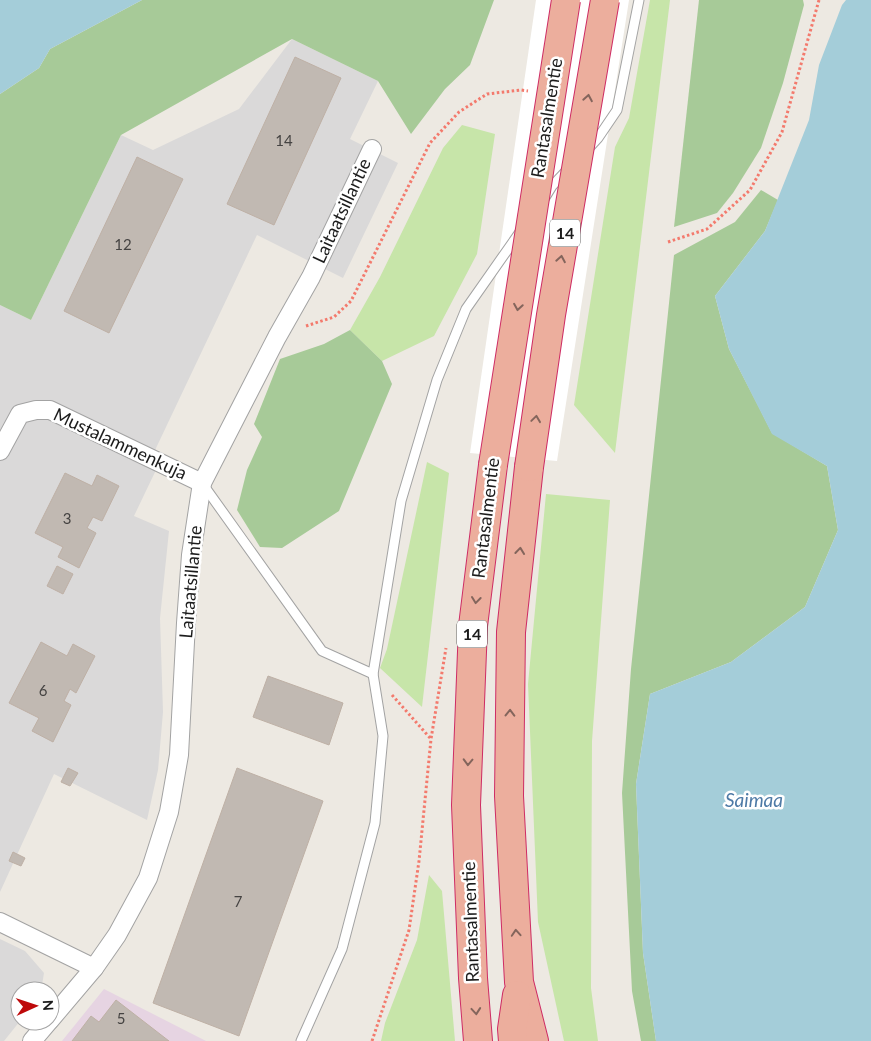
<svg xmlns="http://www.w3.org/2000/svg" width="871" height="1041" viewBox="0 0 871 1041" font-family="Lato,sans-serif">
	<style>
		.residential { fill: #dad9d9 }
		.industrial { fill: #e6d4e2 }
		.grass { fill: #c7e5a9 }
		.forest { fill: #a7ca98 }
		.water { fill: #a4cdd9 }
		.pier { fill: #fff }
		.building { fill: #c1b9b2; stroke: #beb0a5 }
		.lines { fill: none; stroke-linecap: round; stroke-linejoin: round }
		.service-casing { stroke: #a3a3a3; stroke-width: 11 }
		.minor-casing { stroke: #a3a3a3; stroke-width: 20 }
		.trunk-casing { stroke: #ce2c64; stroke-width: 30 }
		.path { stroke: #f37a6d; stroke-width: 3; stroke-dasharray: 2.5 2.5; stroke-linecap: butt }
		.service { stroke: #fff; stroke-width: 9 }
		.minor { stroke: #fff; stroke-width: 18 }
		.trunk { stroke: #ecae9d; stroke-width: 28 }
		.trunk-bridge-casing { stroke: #ce2c64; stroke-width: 30; stroke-linecap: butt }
		.trunk-bridge { stroke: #ecae9d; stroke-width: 28 }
		.oneway { stroke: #84655c }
		.labels { text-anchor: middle; stroke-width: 5; stroke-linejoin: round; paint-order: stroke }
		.number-label { font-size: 15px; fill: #454342 }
		.shield { fill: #fff; stroke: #606060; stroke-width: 1 }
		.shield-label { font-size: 16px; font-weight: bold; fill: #1c1c1c }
		.street-label { font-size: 18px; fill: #1c1c1c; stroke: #fff }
		.water-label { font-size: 19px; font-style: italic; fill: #4e7aa6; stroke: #fff }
	</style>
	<rect width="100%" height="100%" fill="#ede9e2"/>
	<!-- residential -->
	<g class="residential">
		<polygon points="292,39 378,81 350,139 398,163 343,278 257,235 148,465 156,470 134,516 169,531 160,618 163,712 158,770 147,820 54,774 0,892 0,305 31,320 121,135 153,150 239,109"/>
		<polygon points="0,939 25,951 44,973 41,991 20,991 20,1021 4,1041 0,1041"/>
	</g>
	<!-- industrial -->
	<polygon class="industrial" points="104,989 206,1041 62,1041"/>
	<!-- grass -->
	<g class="grass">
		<polygon points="650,0 670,0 615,453 574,405 615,147 629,118"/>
		<polygon points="462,125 495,134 477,254 434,336 382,361 350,330 380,277 443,148"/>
		<polygon points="427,462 449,473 422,707 380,668 387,649"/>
		<polygon points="546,494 610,500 592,741 591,988 598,1041 564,1041 538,922 528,684"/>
		<polygon points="429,875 442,891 455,1041 381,1041 385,1023 417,940"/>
	</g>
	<!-- forest -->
	<g class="forest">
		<polygon points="142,0 494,0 470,65 445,89 411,134 378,81 292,39 121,135 31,320 0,305 0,94 39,68 50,49"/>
		<polygon points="699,0 803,0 804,5 783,83 761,148 733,193 717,213 674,227"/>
		<polygon points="761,190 778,200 765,231 715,296 729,349 772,433 827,466 838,530 805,607 731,662 650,694 636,784 643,953 656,1041 641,1041 632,991 622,793 631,669 674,255 735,222"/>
		<polygon points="350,330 382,361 392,384 339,511 282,548 260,547 237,510 247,470 262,437 254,424 280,359 324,344"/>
	</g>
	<!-- water -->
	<g class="water">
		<polygon points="0,0 142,0 50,49 39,68 0,94"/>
		<polygon points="846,0 871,0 871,1041 656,1041 643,953 636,784 650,694 731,662 805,607 838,530 827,466 772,434 729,349 715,296 765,231 809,120 819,65 842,5"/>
	</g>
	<!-- pier -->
	<polygon class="pier" points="536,0 629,0 557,461 470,453"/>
	<!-- building -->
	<g class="building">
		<polygon points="295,57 341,78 274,225 227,204"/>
		<polygon points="137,157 183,179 109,333 64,311"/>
		<polygon points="65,473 92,486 97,475 119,486 102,521 93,517 87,528 96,533 79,568 58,557 63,547 35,533"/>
		<polygon points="57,566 73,574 63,594 47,586"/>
		<polygon points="41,642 67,656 73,644 95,656 76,693 70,689 64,701 71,705 53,742 32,731 39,718 9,703"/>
		<polygon points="268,676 343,703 329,745 253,717"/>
		<polygon points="68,768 78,773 70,786 61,782"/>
		<polygon points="237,768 323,801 239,1036 153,1003"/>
		<polygon points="13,852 25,858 21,866 9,861"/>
		<polygon points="116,1000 169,1041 72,1041 91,1016 99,1022"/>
	</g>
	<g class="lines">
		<defs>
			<g id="service">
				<polyline points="587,150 598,138 617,110 639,0"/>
				<polyline points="544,199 552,186 569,168"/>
				<polyline points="202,483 322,651 373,674 401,501 437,380 466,309 520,232"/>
				<polyline points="301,1041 342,949 375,823 383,736 373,674"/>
			</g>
			<g id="minor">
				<polyline points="0,451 20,414 36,410 50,410 202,483"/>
				<polyline points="0,922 94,968"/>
				<polyline points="50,1020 94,968 117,935 148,878 169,812 179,755 186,623 191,555 202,483 277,337 311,277 372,149"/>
				<polyline points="32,1041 49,1021"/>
			</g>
			<g id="trunk">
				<polyline points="529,467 511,632 509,796 519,982 534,1041"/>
				<polyline points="478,1041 473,978 466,805 473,626 493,465"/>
				<polyline points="513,1041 512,1029 517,995"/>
			</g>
		</defs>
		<!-- service casing -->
		<use href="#service" class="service-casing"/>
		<!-- minor casing -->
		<use href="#minor" class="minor-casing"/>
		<!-- trunk casing -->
		<use href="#trunk" class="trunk-casing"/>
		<!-- path -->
		<g class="path">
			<polyline points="668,242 707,229 750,190 782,132 819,0"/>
			<polyline points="306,326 334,317 351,301 430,143 459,112 487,94 521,90 528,91"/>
			<polyline points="392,695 431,739"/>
			<polyline points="372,1041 409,930 419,861 431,739 446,648"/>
		</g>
		<!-- service -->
		<use href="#service" class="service"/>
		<!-- minor -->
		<use href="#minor" class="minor"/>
		<!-- trunk -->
		<use href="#trunk" class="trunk"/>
		<defs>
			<g id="trunk-bridge">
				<polyline points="493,465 566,0"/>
				<polyline points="529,467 551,315 605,0"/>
			</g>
		</defs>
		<!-- trunk-bridge casing -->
		<use href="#trunk-bridge" class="trunk-bridge-casing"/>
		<!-- trunk-bridge -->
		<use href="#trunk-bridge" class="trunk-bridge"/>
	</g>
	<!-- one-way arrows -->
	<defs><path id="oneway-chevron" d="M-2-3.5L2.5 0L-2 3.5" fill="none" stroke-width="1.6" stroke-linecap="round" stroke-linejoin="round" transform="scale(1.25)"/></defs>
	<g class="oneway">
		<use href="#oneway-chevron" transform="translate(588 98) rotate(-80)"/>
		<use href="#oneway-chevron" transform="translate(561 259) rotate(-80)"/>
		<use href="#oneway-chevron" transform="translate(518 307) rotate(99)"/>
		<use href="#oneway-chevron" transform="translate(536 419) rotate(-82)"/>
		<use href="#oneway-chevron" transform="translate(520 551) rotate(-84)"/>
		<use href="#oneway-chevron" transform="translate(476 600) rotate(97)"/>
		<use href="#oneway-chevron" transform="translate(510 713) rotate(-89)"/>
		<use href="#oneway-chevron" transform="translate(468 762) rotate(92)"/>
		<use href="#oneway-chevron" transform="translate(516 933) rotate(-94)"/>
		<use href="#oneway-chevron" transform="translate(476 1011) rotate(85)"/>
	</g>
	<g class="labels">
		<!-- number labels -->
		<g class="number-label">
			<text x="284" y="146">14</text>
			<text x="123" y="250">12</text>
			<text x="67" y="524">3</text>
			<text x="43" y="696">6</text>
			<text x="238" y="907">7</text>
			<text x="121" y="1024">5</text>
		</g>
		<!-- shield labels -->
		<g class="shield">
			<rect x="550" y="219.5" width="30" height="27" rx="4"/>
			<rect x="457" y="620.5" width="30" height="27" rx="4"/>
		</g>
		<g class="shield-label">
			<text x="565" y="239">14</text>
			<text x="472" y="640">14</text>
		</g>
		<!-- street labels -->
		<g class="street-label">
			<text transform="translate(547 118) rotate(-81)" y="6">Rantasalmentie</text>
			<text transform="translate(342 211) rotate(-65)" y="6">Laitaatsillantie</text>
			<text transform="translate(120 444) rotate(25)" y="6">Mustalammenkuja</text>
			<text transform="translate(486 518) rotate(-83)" y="6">Rantasalmentie</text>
			<text transform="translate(191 582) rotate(-85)" y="6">Laitaatsillantie</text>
			<text transform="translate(471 922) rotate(-92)" y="6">Rantasalmentie</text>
		</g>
		<!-- water labels -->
		<g class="water-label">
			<text x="754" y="807">Saimaa</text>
		</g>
	</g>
	<!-- north arrow -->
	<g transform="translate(35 1006) rotate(87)"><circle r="24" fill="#ffffff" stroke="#a4a4a4"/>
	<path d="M0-4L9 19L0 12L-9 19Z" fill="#be090a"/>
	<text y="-8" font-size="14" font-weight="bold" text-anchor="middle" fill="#1c1c1c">N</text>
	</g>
</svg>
